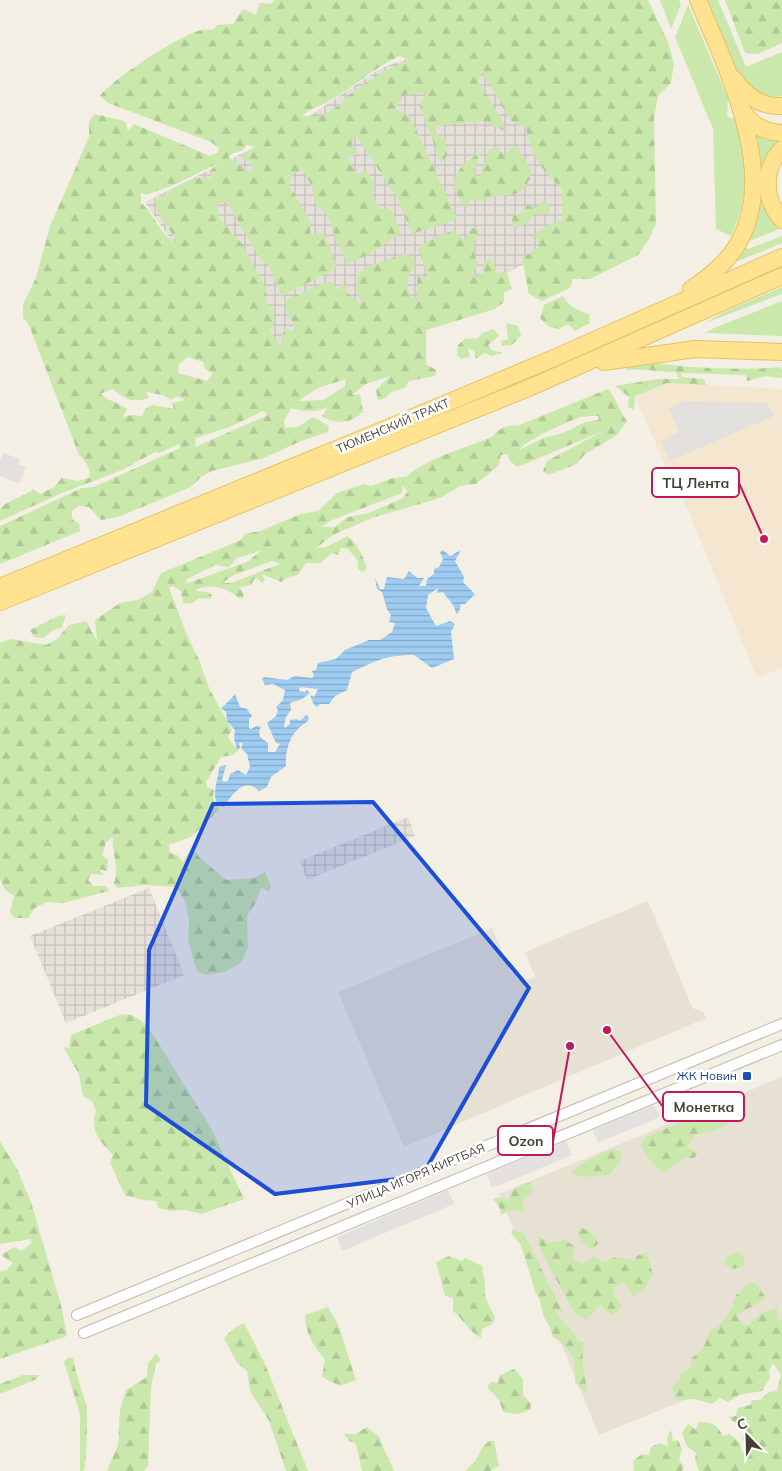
<svg xmlns="http://www.w3.org/2000/svg" width="782" height="1471" viewBox="0 0 782 1471" font-family="Mulish,sans-serif">
	<style>
		.residential { fill: #e7e1d3 }
		.commercial { fill: #f5e6cf }
		.industrial { fill: url(#industrial-grid) }
		.grass { fill: #cbe8ac }
		.forest { fill: url(#forest-firs); fill-rule: evenodd }
		.parking { fill: #e3e1dd }
		.water { fill: url(#water-rules) }
		.lines { fill: none; stroke-linecap: round; stroke-linejoin: round }
		.minor-casing { stroke: #c1baaa; stroke-width: 12 }
		.primary-casing { stroke: #e5c260; stroke-width: 18 }
		.minor { stroke: #fff; stroke-width: 10 }
		.primary { stroke: #ffe391; stroke-width: 16 }
		.marked { fill: #1d4ed8; fill-opacity: 0.2; stroke: #1d4ed8; stroke-width: 4; stroke-linejoin: round }
		.transit-dot { fill: #1a4fb4; stroke: #fff; stroke-width: 2 }
		.labels { text-anchor: middle; stroke-width: 5; stroke-linejoin: round; paint-order: stroke }
		.street-label { font-size: 12px; fill: #453f34; stroke: #fff }
		.transit-label { font-size: 12px; fill: #164399; stroke: #fff; text-anchor: end }
		.leader { fill: none; stroke: #c2185b; stroke-width: 2 }
		.callout-dot { fill: #c2185b; stroke: #fff; stroke-width: 2 }
		.callout { fill: #fff; stroke: #c2185b; stroke-width: 2 }
		.callout-label { font-size: 14px; text-anchor: middle; font-weight: bold; fill: #453f34 }
	</style>
	<defs>
		<pattern id="industrial-grid" width="8" height="8" patternUnits="userSpaceOnUse" patternTransform="scale(1.25)"><rect width="8" height="8" fill="#e5e0da"/><path d="M0 4h8M4 0v8" fill="none" stroke="#c6c1bc"/></pattern>
		<pattern id="forest-firs" width="22" height="20" patternUnits="userSpaceOnUse" patternTransform="scale(1.25)"><rect width="22" height="20" fill="#cbe8ac"/><path d="M5 1l3.5 6h-7zM16 11l3.5 6h-7z" fill="#b0c895"/></pattern>
		<pattern id="water-rules" width="6" height="5" patternUnits="userSpaceOnUse" patternTransform="scale(1.25)"><rect width="6" height="5" fill="#9fcdf1"/><path d="M0 2.5h6" fill="none" stroke="#83a8c4"/></pattern>
	</defs>
	<rect width="100%" height="100%" fill="#f3efe5"/>
	<!-- residential -->
	<g class="residential">
		<polygon points="648,901 690,1002 693,1008 704,1013 706,1018 404,1147 338,992 492,928 512,974 514,973 517,980 523,977 525,981 535,977 525,952"/>
		<polygon points="782,1077 782,1360 599,1435 499,1194"/>
	</g>
	<!-- commercial -->
	<polygon class="commercial" points="667,383 782,389 782,668 757,678 671,469 667,470 635,396"/>
	<!-- industrial -->
	<g class="industrial">
		<polygon points="499,26 587,232 274,392 145,202 287,131 381,68"/>
		<polygon points="408,817 415,836 307,880 300,861"/>
		<polygon points="149,888 184,975 66,1023 30,936"/>
	</g>
	<!-- grass -->
	<g class="grass">
		<polygon points="660,0 679,0 681,5 671,29"/>
		<path d="M707 0H718L746 67 782 52V96C768 99 752 94 743 83 729 65 716 23 707 0Z"/>
		<path d="M688 5 728 98 727 116 732 119 735 113C744 158 753 192 731 236L716 229 713 129 675 37Z"/>
		<polygon points="754,132 782,139 768,158 782,228 750,241 744,240"/>
		<polygon points="782,236 782,243 726,266 740,246 748,249"/>
		<polygon points="782,287 782,294 705,323 722,313"/>
		<polygon points="782,301 782,336 705,333 714,328"/>
	</g>
	<!-- forest -->
	<g class="forest">
		<path d="M275 0H648L668 42 674 63 671 83 658 96 654 118 656 224 649 239 638 255 590 279H573L570 288 542 301 529 294 522 259 539 246 535 234 544 227 562 220V189C543 172 530 153 526 128L512 122 482 73 478 81 501 118 505 131 482 121 438 126 434 133 446 140 447 156 441 163 420 106 426 92 404 95 395 109 410 116 457 219 412 234 399 201 356 135 351 145 359 154 347 157 357 175 367 171 375 185 371 194 380 209H391L401 233 371 253 348 264 338 245 327 215 315 203 312 187 303 170 293 173 289 185 311 223 310 234 324 233 336 264 334 270 281 296 269 265 261 261 227 202 217 204 219 218 242 244 266 288V302L273 310 275 320 270 331 281 348V337L285 329 296 331 286 308 285 300 323 283 331 282 340 291 342 279 348 294 363 307 356 290 357 274 371 265 405 254 414 258 415 266C407 279 405 284 412 298H417V276L422 275 430 281 418 249 424 243 454 230 464 240 472 228 479 229C475 240 470 254 478 262L472 274 477 276 484 274 483 264 489 258 494 263 497 273 507 272 512 289 504 292V302L495 309 426 330V364L436 370 435 376 409 381 405 388 391 392 386 398 378 400 376 390 390 376 366 384 352 395 360 394 363 412C349 424 337 425 322 416L328 407C314 413 305 412 291 408L284 421 285 428 298 427 313 417 329 426 328 432 301 441 264 458 212 471 201 477 191 487 118 517 101 520 89 507 79 506 72 511V519L79 524 80 531 0 564V526L82 488 94 487 180 448 179 444 160 453 155 452 122 470 62 493 0 521V509C10 498 23 498 33 489L40 494 54 487 62 478 78 481 89 478C92 469 85 461 79 455L28 323 23 318V304L36 278 50 226 89 137V122L94 114 125 121 128 131 134 124 210 156 217 153 219 148 211 142 108 103 100 96C114 78 179 35 202 30 205 29 210 30 213 30L217 25 233 24 243 9 256 15 260 3 271 4ZM399 56 410 60 384 71 346 97 340 105 321 116H303C308 108 318 108 326 103 352 89 372 69 399 56ZM247 145 254 147 240 158 250 162 253 169 251 173 228 157 233 153 242 151ZM217 164 210 171 212 178C190 175 172 190 155 201 158 221 169 225 177 243 159 235 156 215 141 203V193L146 195 176 184ZM188 357 203 362 205 369 213 373 207 381 178 373 179 364ZM346 379 345 386 323 400 298 401 318 388ZM113 389C125 400 133 403 149 398L146 392 163 395 171 400 177 396 185 400 172 403 174 409 153 405 145 409 142 416 132 415 123 417 127 409C118 402 108 401 100 394ZM263 411 268 415 195 447 196 438 232 426Z"/>
		<polygon points="725,0 782,0 782,43 758,54 745,53"/>
		<path d="M498 146 504 157 509 149 517 146 532 173C520 207 502 188 483 201L472 199 464 207C461 201 456 194 455 189 452 171 468 160 481 152L474 172 479 179 489 150Z"/>
		<polygon points="544,201 550,206 549,214 533,214 530,221 518,228 512,225 513,211 519,216 528,205 535,208"/>
		<path d="M563 296C568 306 579 311 589 314L590 323 575 331 568 324 559 329 549 327 540 318 544 305Z"/>
		<polygon points="506,323 518,326 521,335 512,345 502,346 501,341 508,339"/>
		<polygon points="493,329 499,336 488,345 492,350 503,353 492,356 484,353 476,359 475,352 468,348 470,357 461,359 457,355 458,345 465,339 478,338 482,333"/>
		<path d="M644 360C668 368 752 371 778 367L782 369V378L765 376 747 381 746 375 681 373 682 377 704 379 706 385 667 383 635 396 634 410 628 407 629 397 615 386 657 379H679L676 372C660 372 642 368 627 370L630 365Z"/>
		<path d="M608 389C617 400 619 410 627 421L617 435 585 454 577 464 548 475 543 471 547 461 603 431 518 467 510 461 507 454 501 455 498 466 476 484 460 486 440 498 372 518 333 535 316 548 326 547 347 536C356 541 364 558 367 568L363 572 358 569V561L348 549 341 548 338 555 332 553 320 563H306L298 575 288 577 281 582 262 574 265 580 262 583 257 578 254 579 251 585 239 587 244 595 243 598H238C228 588 208 582 195 591L208 592 212 595 211 599 200 598 190 604 183 603 181 591 173 586 169 588 187 635 199 660 209 688 232 730 228 737 238 751 233 755 221 757 206 782 207 787 214 790 213 798 219 810 191 837 169 845 170 853 177 855 183 862 192 847 199 857 226 880 255 878 265 872 271 886 270 891 261 888 256 902 247 916 248 948 241 963 224 972 205 975 197 971 188 940 189 921 186 903 176 887 146 885 117 888 114 883C120 868 111 852 113 837L106 842 102 856 108 859 107 871 98 869 104 875 91 874 88 880 94 886H106L109 891 63 903 47 902 35 908 28 918H14L10 912 14 896 5 890 0 879V643L11 639 46 645 57 639 69 625 86 621 97 641 95 620 120 603 138 600 152 592 161 573 241 540 245 534 260 531 301 514 318 511 337 493 364 484 371 486 393 478 406 477C426 458 466 448 492 437 500 428 505 425 517 426ZM598 416 599 420 585 422 563 433 543 438 519 450C524 441 567 422 578 418 584 416 591 416 598 416ZM402 486 408 491 403 498 369 513 348 517 334 527H321L330 521 402 493ZM262 550 247 562 185 584 187 579 215 565 229 567 237 558ZM272 561 280 564 231 583H222L234 575Z"/>
		<polygon points="66,615 62,627 52,631 43,638 34,637 30,630 58,616"/>
		<path d="M122 1014 132 1015 147 1025 211 1128 244 1199 201 1214 186 1210 170 1211 158 1208 156 1201 143 1200 125 1195 110 1163 113 1155C100 1142 89 1130 96 1111L92 1101 83 1096 79 1074 63 1047 69 1048 71 1035Z"/>
		<path d="M728 1101 744 1107C727 1123 719 1134 695 1134L687 1147 698 1153 694 1158H684L663 1173 649 1160 640 1145 648 1136 693 1117 700 1121 712 1110Z"/>
		<polygon points="0,1141 18,1171 31,1202 61,1305 67,1336 0,1359 0,1271 7,1270 13,1263 1,1255 14,1247 22,1251 32,1242 30,1239 0,1244"/>
		<path d="M613 1149 620 1151 622 1159 609 1175 583 1177 571 1174C580 1161 598 1155 613 1149Z"/>
		<path d="M530 1183 534 1190 523 1200 524 1213 510 1210 501 1215 499 1206 493 1199 499 1197 508 1201C512 1189 517 1184 530 1183Z"/>
		<path d="M580 1227C589 1231 596 1235 598 1244L592 1249 583 1243 577 1234Z"/>
		<path d="M512 1229 524 1234 563 1313 555 1309C560 1324 574 1327 578 1341L585 1343C578 1360 588 1377 586 1394L575 1382C577 1359 572 1349 553 1337 551 1328 546 1321 543 1314 540 1305 542 1301 536 1294L521 1245 511 1233Z"/>
		<polygon points="537,1235 549,1243 565,1240 574,1246 574,1260 583,1264 594,1256 605,1262 615,1257 634,1260 637,1256 647,1252 653,1275 645,1287 633,1296 624,1283 615,1287 613,1294 622,1306 612,1316 600,1305 586,1320 574,1312 542,1253"/>
		<polygon points="737,1251 743,1254 745,1266 733,1269 724,1264 726,1257"/>
		<path d="M449 1256 462 1261 465 1258 482 1266 485 1283V1297L495 1318 492 1324 482 1329 481 1338C468 1331 464 1320 453 1311V1298L445 1296 436 1262Z"/>
		<path d="M756 1283 766 1298 737 1315 742 1324 748 1325 761 1313 777 1308 778 1319 782 1320V1471H699L695 1460 696 1453 687 1446 682 1433 688 1424 696 1430 698 1422C711 1421 717 1425 723 1436L730 1434 740 1443 742 1453 749 1450V1446L741 1438 747 1433 728 1417 736 1416 738 1408 750 1405 752 1400H760L769 1392 777 1391 781 1374 773 1363 769 1371 770 1378 762 1391 739 1395 728 1402 720 1398 712 1404 694 1399 677 1400 671 1387 681 1380 679 1375 690 1368 692 1358 702 1350 711 1330C725 1324 732 1309 736 1295L741 1292 746 1284Z"/>
		<path d="M328 1307 338 1324 356 1380 340 1386 322 1377 325 1360C314 1346 305 1334 305 1315Z"/>
		<polygon points="244,1323 265,1364 308,1471 286,1471 269,1421 250,1391 247,1371 237,1363 224,1338 233,1329"/>
		<polygon points="156,1354 161,1360 156,1364 151,1387 148,1466 143,1471 107,1471 118,1445 120,1409 126,1390 147,1377 148,1363"/>
		<path d="M68 1358H73C76 1374 81 1388 86 1404 88 1414 87 1460 84 1471H80V1414L64 1362Z"/>
		<polygon points="514,1369 523,1379 523,1395 531,1404 530,1410 518,1414 503,1412 499,1400 487,1387 491,1382 498,1383 499,1376"/>
		<polygon points="23,1375 39,1375 37,1379 0,1394 0,1384"/>
		<polygon points="367,1427 379,1437 394,1471 362,1471 356,1444 349,1441 344,1434 355,1434"/>
		<polygon points="671,1430 673,1441 678,1440 682,1449 679,1460 684,1467 682,1471 634,1471 633,1461 642,1454 649,1455 651,1447 660,1443 668,1446 667,1438"/>
		<polygon points="489,1441 494,1441 499,1466 490,1471 465,1471 476,1460 482,1448"/>
	</g>
	<!-- parking -->
	<g class="parking">
		<polygon points="684,401 767,403 774,416 670,461 661,441 679,432 669,408"/>
		<polygon points="3,453 20,459 19,465 26,467 19,484 0,476 0,460"/>
		<polygon points="654,1105 660,1117 598,1143 593,1130"/>
		<polygon points="566,1141 572,1155 492,1188 487,1174"/>
		<polygon points="448,1190 454,1204 342,1251 337,1237"/>
	</g>
	<!-- water -->
	<path class="water" d="M443 550 450 556 461 550 455 561 464 577 463 582 475 594 465 604H461L459 612 456 614C455 604 448 600 443 592L437 593 438 588 428 595 426 608 436 626 450 621 455 624 451 632 454 659 432 668 414 655C385 655 376 661 352 672L347 690 335 696 329 704H320L317 707 314 705 310 695 314 697 318 689 300 687 299 691 305 692 307 690 310 693 302 699 290 703 291 710 286 717 284 726 285 728 290 724V720L297 719 300 721 306 715 309 717 308 721C291 731 285 747 286 766L271 777 267 787 259 791C244 776 232 795 224 807L219 806C210 795 219 779 219 767L226 765 222 780 224 782 228 781 230 774 238 770 246 775 250 767 247 754 241 748 243 743H239L240 748 237 750 234 738 235 730 227 721 226 712 221 708C226 704 230 700 235 694L240 707 247 709 252 716 249 719V728L251 729 256 726 261 727 259 731 260 737 268 743V752H275L280 744 276 743 267 723 276 716 278 710 276 707 283 700 285 690 273 684 265 685 262 679 264 677 287 680 295 676 312 678 314 676 312 671 316 670 318 663 336 659 345 650 369 640H380L392 632 395 623 389 622 391 615 387 609 382 592 377 589 375 578 380 589H384L387 577 404 579 409 571 417 578H424L419 586H426L427 579 434 574V569L439 567 443 559 440 552Z"/>
	<g class="lines">
		<defs>
			<g id="minor">
				<polyline points="77,1315 782,1024"/>
				<polyline points="84,1333 782,1045"/>
			</g>
			<g id="primary">
				<path d="M734 79C747 96 760 107 782 106"/>
				<path d="M742 109C750 125 765 132 782 133"/>
				<path d="M782 149C762 169 764 200 782 220"/>
				<path d="M691 289C712 275 730 260 741 238 777 168 725 65 698 0"/>
				<polyline points="604,362 695,349 782,352"/>
				<polyline points="0,587 373,434 554,358 782,257"/>
				<polyline points="0,602 531,387 782,276"/>
			</g>
		</defs>
		<!-- minor casing -->
		<use href="#minor" class="minor-casing"/>
		<!-- primary casing -->
		<use href="#primary" class="primary-casing"/>
		<!-- minor -->
		<use href="#minor" class="minor"/>
		<!-- primary -->
		<use href="#primary" class="primary"/>
	</g>
	<!-- marked area -->
	<path class="marked" d="M373 802 529 988 422 1176 275 1194 146 1105 149 950 213 804Z"/>
	<!-- markers -->
	<rect class="transit-dot" x="742" y="1071" width="10" height="10" rx="2.5"/>
	<g class="labels">
		<!-- street labels -->
		<g class="street-label">
			<text transform="translate(393 426) rotate(-23)" y="4">ТЮМЕНСКИЙ ТРАКТ</text>
			<text transform="translate(416 1176) rotate(-23)" y="4">УЛИЦА ИГОРЯ КИРТБАЯ</text>
		</g>
		<!-- transit labels -->
		<g class="transit-label">
			<text x="737" y="1080">ЖК Новин</text>
		</g>
	</g>
	<!-- callouts -->
	<path class="leader" d="M764 539L739 483M607 1030L663 1107M570 1046L553 1141"/>
	<g class="callout-dot">
		<circle cx="764" cy="539" r="5"/>
		<circle cx="607" cy="1030" r="5"/>
		<circle cx="570" cy="1046" r="5"/>
	</g>
	<g class="callout">
		<rect x="652" y="468" width="87" height="29" rx="5"/>
		<rect x="663" y="1092" width="81" height="29" rx="5"/>
		<rect x="498" y="1126" width="55" height="29" rx="5"/>
	</g>
	<g class="callout-label">
		<text x="696" y="488">ТЦ Лента</text>
		<text x="704" y="1112">Монетка</text>
		<text x="526" y="1146">Ozon</text>
	</g>
	<!-- north arrow -->
	<g transform="translate(747 1436) rotate(337)" stroke="#ffffff" stroke-width="4" paint-order="stroke">
	<path d="M0-4L9 19L0 12L-9 19Z" fill="#453f34"/>
	<text y="-8" font-size="14" font-weight="bold" text-anchor="middle" fill="#453f34">С</text>
	</g>
</svg>
